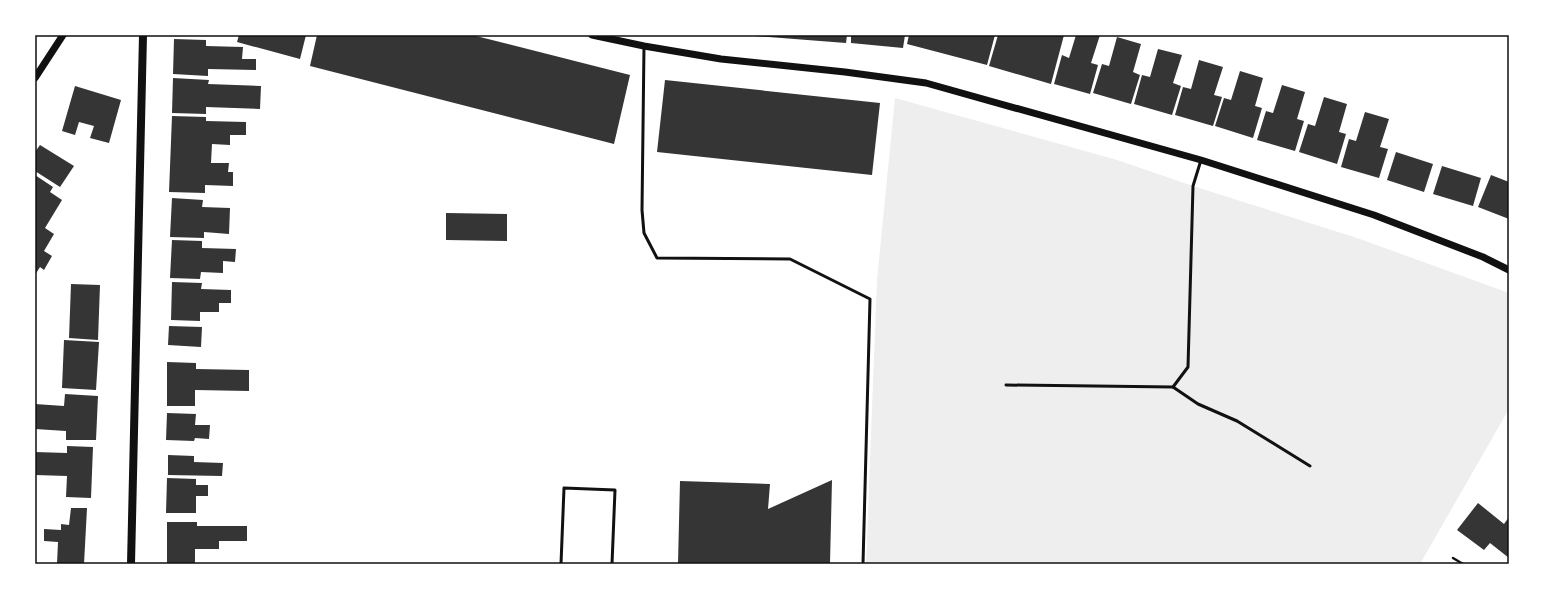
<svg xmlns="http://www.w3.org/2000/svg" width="1544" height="599" viewBox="0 0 1544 599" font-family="Karla,sans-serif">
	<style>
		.green { fill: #eee }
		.building { fill: #353535 }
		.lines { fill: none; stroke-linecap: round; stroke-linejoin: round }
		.path { stroke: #111; stroke-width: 2.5 }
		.service { stroke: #111; stroke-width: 3 }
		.tertiary { stroke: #111; stroke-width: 7 }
		.secondary { stroke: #111; stroke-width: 8 }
		.neatline { fill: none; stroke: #111; stroke-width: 1.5 }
	</style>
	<rect width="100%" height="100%" fill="#fff"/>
	<!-- green -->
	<polygon class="green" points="895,98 1117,160 1193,186 1357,238 1509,293 1509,409 1420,564 866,564 877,280"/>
	<!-- building -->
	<g class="building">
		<polygon points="239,35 306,35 300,59 237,42"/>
		<polygon points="317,35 472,35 630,75 614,144 310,66"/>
		<polygon points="754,35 847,35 846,43 754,36"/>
		<polygon points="851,35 905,35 903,48 851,43"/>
		<polygon points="909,35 995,35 987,65 907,44"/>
		<polygon points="998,35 1064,35 1051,84 989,66"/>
		<polygon points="1076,35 1100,35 1091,63 1098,65 1090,94 1054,84 1062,55 1069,58"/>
		<polygon points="1117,37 1141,44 1133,72 1140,75 1131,104 1093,93 1102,64 1109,66"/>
		<polygon points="174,39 206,40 206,46 243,47 242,59 256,59 256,70 208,69 208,76 173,74"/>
		<polygon points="1158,49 1182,55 1173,83 1181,86 1172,115 1134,104 1142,75 1150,77"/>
		<polygon points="1199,60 1223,67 1214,95 1222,97 1213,126 1175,115 1183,87 1191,89"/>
		<polygon points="1240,71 1263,78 1255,106 1262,108 1253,138 1215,126 1224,98 1231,100"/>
		<polygon points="173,78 209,80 208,84 261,86 260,109 206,107 206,114 172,113"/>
		<polygon points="665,80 880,103 872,175 657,152"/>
		<polygon points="1282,85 1305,92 1297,119 1304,121 1295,151 1257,140 1266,111 1273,113"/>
		<polygon points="75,86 121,100 109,143 90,138 94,126 79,122 75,135 62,131"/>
		<polygon points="1324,97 1347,104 1339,132 1346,134 1337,164 1299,152 1308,124 1315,126"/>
		<polygon points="1365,112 1389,119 1380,147 1388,149 1379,178 1341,167 1349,139 1356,141"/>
		<polygon points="172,116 206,117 206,121 246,122 246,135 230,135 230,145 212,144 211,163 229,163 228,172 233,172 233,186 205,185 205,193 169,192"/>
		<polygon points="40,145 74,166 60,187 35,171 35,152"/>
		<polygon points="1396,152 1433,164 1424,192 1387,180"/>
		<polygon points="1442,166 1481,178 1473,206 1433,194"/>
		<polygon points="35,175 53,187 50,192 62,200 45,228 54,234 44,251 52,256 44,270 40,267 35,275"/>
		<polygon points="1491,175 1509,182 1509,219 1478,207"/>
		<polygon points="172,198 203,200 202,207 230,208 229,234 204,232 204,238 170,237"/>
		<polygon points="446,213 507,214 507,241 446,240"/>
		<polygon points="172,240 202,241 202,248 236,249 235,262 223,261 223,273 201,272 200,279 170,278"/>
		<polygon points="172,282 202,283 201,289 231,290 231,303 219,303 219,312 200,312 200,321 171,320"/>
		<polygon points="71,284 100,285 98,340 69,338"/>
		<polygon points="169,326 202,327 201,347 168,345"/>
		<polygon points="64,340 99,342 96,390 62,388"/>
		<polygon points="167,362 196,363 196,369 249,370 249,391 195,390 195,406 167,406"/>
		<polygon points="65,394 98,396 96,440 66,440 66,431 35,429 35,404 64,406"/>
		<polygon points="167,413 196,414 195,425 210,425 209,439 195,438 194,441 166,440"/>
		<polygon points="67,446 93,447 91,498 66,497 67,476 35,475 35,452 67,453"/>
		<polygon points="168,455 194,456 194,462 223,463 222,476 168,475"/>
		<polygon points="167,478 196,479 196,485 208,485 208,496 196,496 196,513 166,513"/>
		<polygon points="832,480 830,564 678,564 680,481 770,484 768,509"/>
		<polygon points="1478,503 1504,524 1509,517 1509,558 1490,543 1484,550 1457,530"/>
		<polygon points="71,508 87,508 84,564 57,564 58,542 44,541 44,529 61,530 61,524 69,525"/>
		<polygon points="167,522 197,522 197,526 247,526 247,541 219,541 219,549 195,549 195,564 167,564"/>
	</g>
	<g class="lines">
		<!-- path -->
		<polyline class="path" points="1453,558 1463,564"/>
		<!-- service -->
		<g class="service">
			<polyline points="644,46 642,210 644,233 657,258 790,259 870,299 863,564"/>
			<polyline points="1006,385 1173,387 1188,367 1193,186 1201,160"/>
			<polyline points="1173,387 1198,404 1237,421 1310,466"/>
			<polyline points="561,564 564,488 615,490 612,564"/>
		</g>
		<!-- tertiary -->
		<g class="tertiary">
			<polyline points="592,35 644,46 721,59 845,72 926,83 1201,160 1374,215 1483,257 1509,270"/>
			<polyline points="35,78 63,35"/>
		</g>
		<!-- secondary -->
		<polyline class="secondary" points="131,564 143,35"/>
	</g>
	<!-- border -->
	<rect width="1544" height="599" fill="none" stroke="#ffffff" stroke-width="72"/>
	<rect x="36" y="36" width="1472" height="527" class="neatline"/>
</svg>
